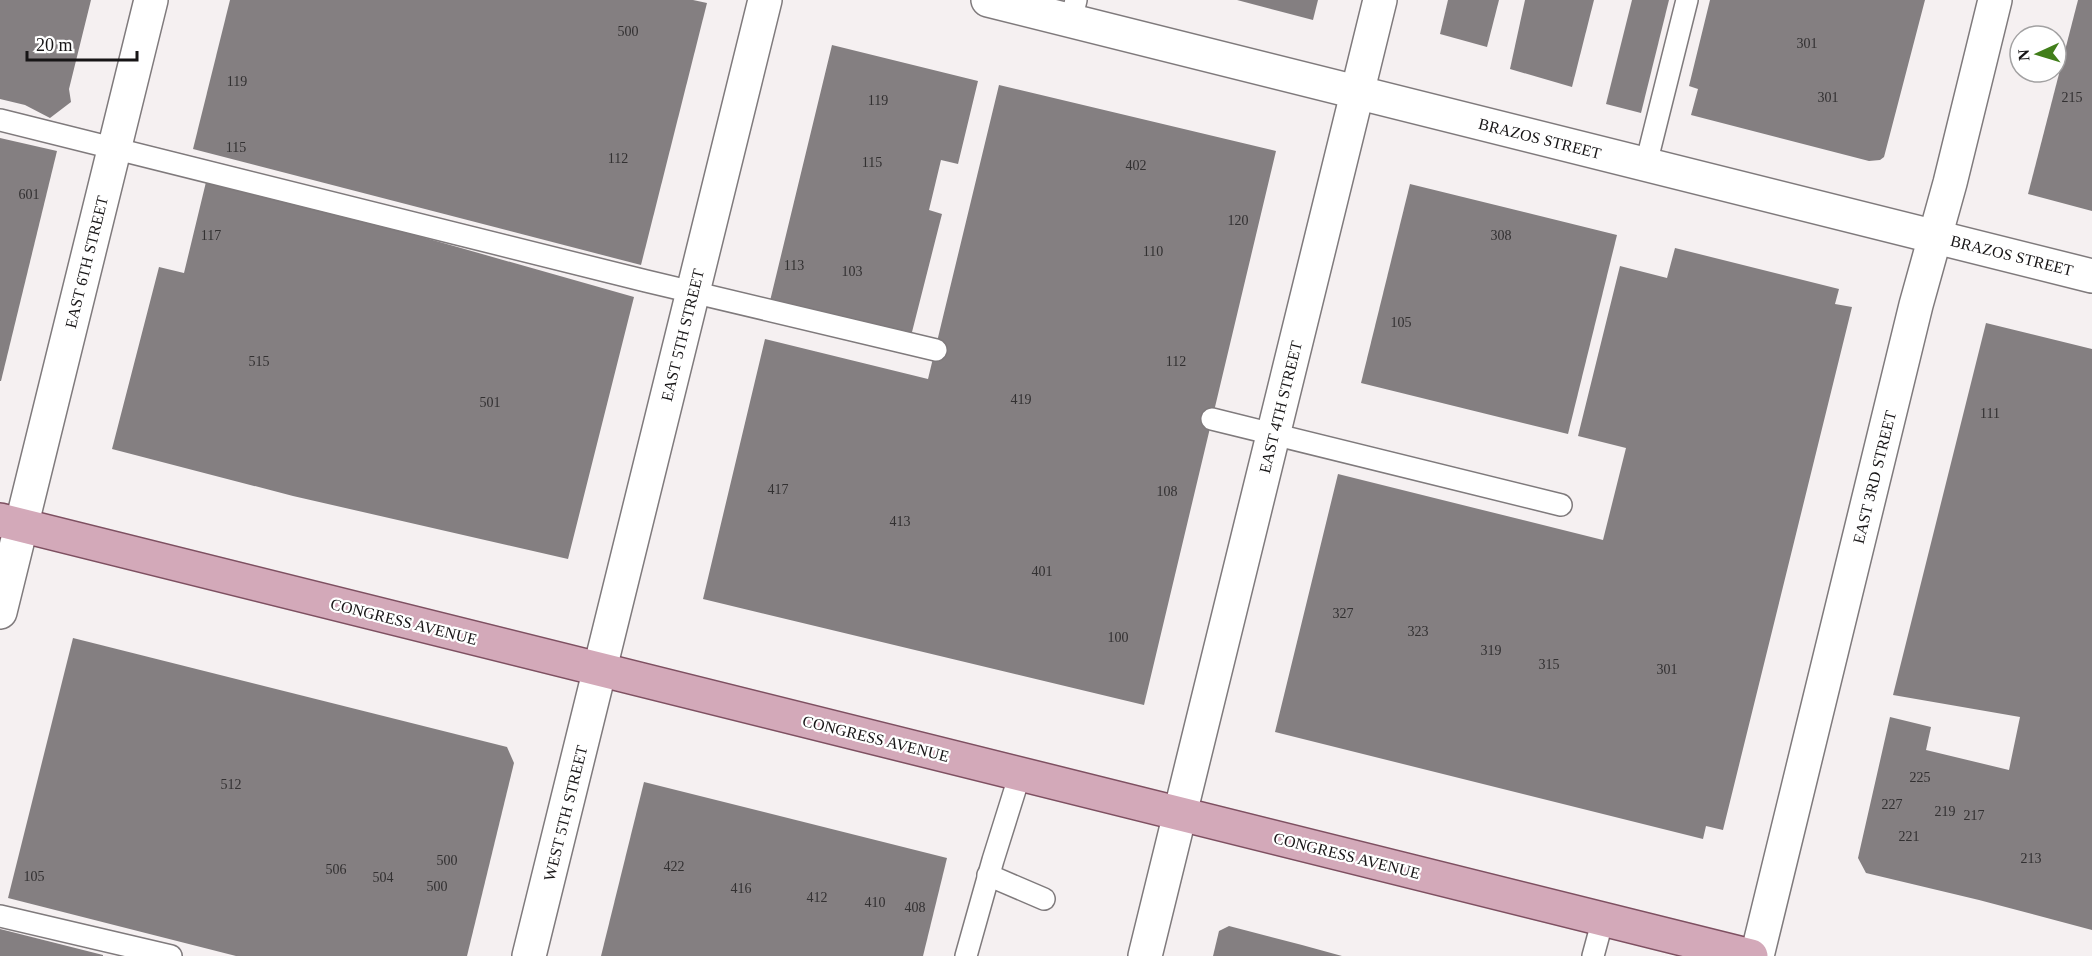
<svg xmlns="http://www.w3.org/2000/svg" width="2092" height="956" viewBox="0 0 2092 956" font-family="'Times New Roman',serif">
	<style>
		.building { fill: #847f81 }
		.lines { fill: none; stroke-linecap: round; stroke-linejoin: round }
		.service-casing { stroke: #7f7a7c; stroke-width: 24 }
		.minor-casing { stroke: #7f7a7c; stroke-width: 36 }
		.secondary-casing { stroke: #7f7a7c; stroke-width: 36 }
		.primary-casing { stroke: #7e5061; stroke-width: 36 }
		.service { stroke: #fff; stroke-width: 21 }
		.minor { stroke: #fff; stroke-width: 33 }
		.secondary { stroke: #fff; stroke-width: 33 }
		.primary { stroke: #d3a9b9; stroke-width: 33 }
		.labels { text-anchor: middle; stroke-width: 4.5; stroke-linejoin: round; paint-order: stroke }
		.number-label { font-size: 14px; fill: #323031 }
		.street-label { font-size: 16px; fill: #171516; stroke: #fff }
	</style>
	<rect width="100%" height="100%" fill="#f5f0f1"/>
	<!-- building -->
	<g class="building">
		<polygon points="0,0 91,0 69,89 71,102 50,118 25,105 0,99"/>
		<polygon points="230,0 693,0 707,3 641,265 193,149"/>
		<polygon points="1237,0 1318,0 1313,20"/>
		<polygon points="1448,0 1499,0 1487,47 1440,34"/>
		<polygon points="1525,0 1594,0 1572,87 1510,69"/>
		<polygon points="1632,0 1669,0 1641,113 1606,104"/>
		<polygon points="1710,0 1925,0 1884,157 1880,160 1869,161 1691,115 1698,89 1689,86"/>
		<polygon points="2078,0 2092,0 2092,211 2028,194"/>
		<polygon points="832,45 978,81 958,164 941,160 929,210 942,214 911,336 770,301"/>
		<polygon points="999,85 1276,151 1144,705 703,599 765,339 928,379"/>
		<polygon points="0,138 57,151 1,381 0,381"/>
		<polygon points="206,182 415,235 634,297 568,559 293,496 112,449 159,267 184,273"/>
		<polygon points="1410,184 1617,235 1568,434 1361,383"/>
		<polygon points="1675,248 1839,289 1835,304 1852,307 1723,830 1706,826 1703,839 1275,732 1338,474 1603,540 1626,448 1578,436 1620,266 1667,278"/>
		<polygon points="1986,323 2092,349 2092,930 1979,900 1866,873 1858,858 1890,717 1931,727 1926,750 2009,770 2020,717 1893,695"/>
		<polygon points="73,638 507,747 514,763 467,956 236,956 8,898"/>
		<polygon points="644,782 947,858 923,956 601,956"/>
		<polygon points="1229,926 1302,945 1342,956 1213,956 1219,931"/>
		<polygon points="0,929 103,955 103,956 0,956"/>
	</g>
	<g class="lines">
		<defs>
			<g id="service">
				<polyline points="1071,21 1076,0"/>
				<polyline points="0,120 646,281 936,350"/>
				<polyline points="1646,164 1687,0"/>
				<polyline points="1212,419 1561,505"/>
				<polyline points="988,875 1044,899"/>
				<polyline points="0,916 171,956"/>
				<polyline points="966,956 993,860 1020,774"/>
				<polyline points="1593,956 1603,919"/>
			</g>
			<g id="minor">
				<polyline points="988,0 2092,276"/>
				<polyline points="1145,956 1380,0"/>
				<polyline points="1757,956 1916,305 1950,183 1995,0"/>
			</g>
			<g id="secondary">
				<polyline points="0,612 151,0"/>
				<polyline points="529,956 765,0"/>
			</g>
			<polyline id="primary" points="0,520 1751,956"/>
		</defs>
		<!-- service casing -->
		<use href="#service" class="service-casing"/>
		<!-- minor casing -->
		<use href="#minor" class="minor-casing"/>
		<!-- secondary casing -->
		<use href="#secondary" class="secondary-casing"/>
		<!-- primary casing -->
		<use href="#primary" class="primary-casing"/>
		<!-- service -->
		<use href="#service" class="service"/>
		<!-- minor -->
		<use href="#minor" class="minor"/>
		<!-- secondary -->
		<use href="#secondary" class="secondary"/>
		<!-- primary -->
		<use href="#primary" class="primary"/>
	</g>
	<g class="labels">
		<!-- number labels -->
		<g class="number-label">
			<text x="628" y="36">500</text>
			<text x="1807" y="48">301</text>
			<text x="237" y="86">119</text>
			<text x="1828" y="102">301</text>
			<text x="2072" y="102">215</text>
			<text x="878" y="105">119</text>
			<text x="236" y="152">115</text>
			<text x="618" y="163">112</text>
			<text x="872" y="167">115</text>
			<text x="1136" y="170">402</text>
			<text x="29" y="199">601</text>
			<text x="1238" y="225">120</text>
			<text x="211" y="240">117</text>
			<text x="1501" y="240">308</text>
			<text x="1153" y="256">110</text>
			<text x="794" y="270">113</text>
			<text x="852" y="276">103</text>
			<text x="1401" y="327">105</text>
			<text x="259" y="366">515</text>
			<text x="1176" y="366">112</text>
			<text x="1021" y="404">419</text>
			<text x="490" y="407">501</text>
			<text x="1990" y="418">111</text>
			<text x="778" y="494">417</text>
			<text x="1167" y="496">108</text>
			<text x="900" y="526">413</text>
			<text x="1042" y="576">401</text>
			<text x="1343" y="618">327</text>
			<text x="1418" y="636">323</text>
			<text x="1118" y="642">100</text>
			<text x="1491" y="655">319</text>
			<text x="1549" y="669">315</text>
			<text x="1667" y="674">301</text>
			<text x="1920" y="782">225</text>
			<text x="231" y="789">512</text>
			<text x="1892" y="809">227</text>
			<text x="1945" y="816">219</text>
			<text x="1974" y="820">217</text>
			<text x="1909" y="841">221</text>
			<text x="2031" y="863">213</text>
			<text x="447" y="865">500</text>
			<text x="674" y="871">422</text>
			<text x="336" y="874">506</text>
			<text x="34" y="881">105</text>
			<text x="383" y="882">504</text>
			<text x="437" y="891">500</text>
			<text x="741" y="893">416</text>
			<text x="817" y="902">412</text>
			<text x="875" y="907">410</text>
			<text x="915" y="912">408</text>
		</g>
		<!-- street labels -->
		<g class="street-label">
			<text transform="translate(1540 138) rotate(14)" y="6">BRAZOS STREET</text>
			<text transform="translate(2012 255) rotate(14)" y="6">BRAZOS STREET</text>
			<text transform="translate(86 262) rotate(-76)" y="6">EAST 6TH STREET</text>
			<text transform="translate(682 335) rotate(-76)" y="6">EAST 5TH STREET</text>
			<text transform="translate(1280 407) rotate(-76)" y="6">EAST 4TH STREET</text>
			<text transform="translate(1874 477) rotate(-76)" y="6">EAST 3RD STREET</text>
			<text transform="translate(404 621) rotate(14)" y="6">CONGRESS AVENUE</text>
			<text transform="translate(876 738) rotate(14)" y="6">CONGRESS AVENUE</text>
			<text transform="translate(565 813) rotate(-76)" y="6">WEST 5TH STREET</text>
			<text transform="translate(1347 855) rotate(14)" y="6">CONGRESS AVENUE</text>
		</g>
	</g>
	<!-- north arrow -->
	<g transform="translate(2038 54) rotate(266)"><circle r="28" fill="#ffffff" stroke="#a2a1a2" stroke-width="1.5"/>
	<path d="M0-4.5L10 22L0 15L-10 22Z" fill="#417e1a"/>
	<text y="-9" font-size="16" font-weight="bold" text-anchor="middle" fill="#171516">N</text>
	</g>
	<!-- scale -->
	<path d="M27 51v9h110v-9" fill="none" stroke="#171516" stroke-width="3"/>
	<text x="36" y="51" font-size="18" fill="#171516" stroke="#ffffff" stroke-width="4.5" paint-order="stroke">20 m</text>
</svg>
